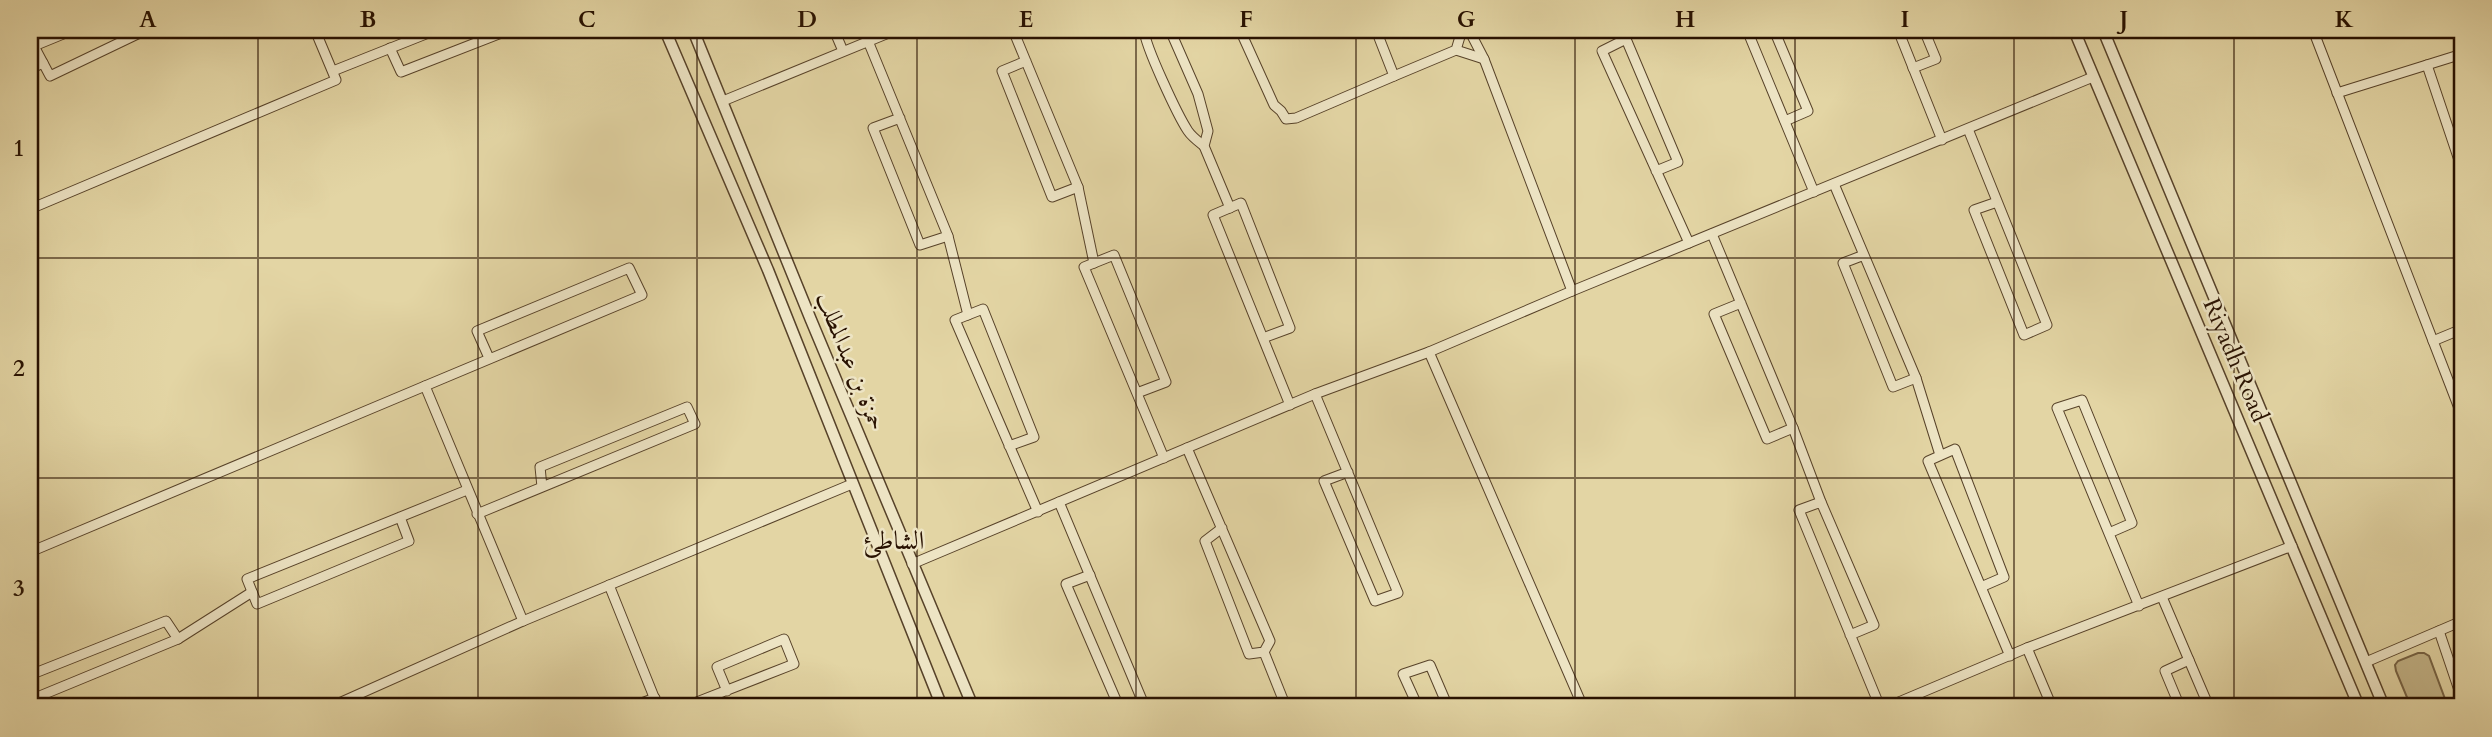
<svg xmlns="http://www.w3.org/2000/svg" width="2492" height="737" viewBox="0 0 2492 737" font-family="Cardo,Amiri,serif">
	<style>
		.green { fill: #c3b488; stroke: #766244; stroke-width: 2 }
		.lines { fill: none; stroke-linecap: round; stroke-linejoin: round }
		.minor-casing { stroke: #574229; stroke-width: 11 }
		.tertiary-casing { stroke: #574229; stroke-width: 13 }
		.minor { stroke: #ede4c4; stroke-width: 9 }
		.tertiary { stroke: #ede4c4; stroke-width: 10 }
		.grid { fill: none; stroke: #281100; stroke-width: 2; stroke-opacity: 0.55 }
		.labels { text-anchor: middle; stroke-width: 5; stroke-linejoin: round; paint-order: stroke }
		.street-label { font-size: 24px; fill: #281100; stroke: #ede4c4 }
		.neighbourhood-label { font-size: 26px; fill: #281100; stroke: #ede4c4 }
		.neatline { fill: none; stroke: #281100; stroke-width: 2.5 }
		.grid-label { font-size: 23px; text-anchor: middle; font-weight: bold; fill: #281100 }
	</style>
	<rect width="100%" height="100%" fill="#e3d5a4"/>
	<filter id="stains"><feTurbulence type="fractalNoise" baseFrequency=".00286" numOctaves="4"/><feColorMatrix values="0 0 0 0 .2 0 0 0 0 .09 0 0 0 0 .02 0 0 0 .5 -.17"/></filter>
	<radialGradient id="worn" r=".72"><stop offset=".6" stop-color="#630" stop-opacity="0"/><stop offset="1" stop-color="#630" stop-opacity=".3"/></radialGradient>
	<!-- green -->
	<polygon class="green" points="2418,653 2424,653 2429,656 2448,707 2411,707 2396,671 2395,665 2398,661"/>
	<g class="lines">
		<defs>
			<g id="minor">
				<polyline points="73,30 34,46 50,76 146,30"/>
				<polyline points="834,30 843,51"/>
				<polyline points="1013,30 1078,187 1052,197 1002,71 1026,61"/>
				<path d="M1144 30C1145 46 1178 116 1188 131 1192 137 1199 142 1204 146"/>
				<polyline points="1170,30 1198,94 1208,131 1204,146 1230,208"/>
				<polyline points="1240,30 1274,105 1281,111 1286,119 1296,118 1394,76"/>
				<polyline points="1376,30 1394,76 1456,50 1462,30"/>
				<polyline points="1469,30 1484,59 1572,291 2093,77"/>
				<polyline points="1747,30 1814,192"/>
				<polyline points="1774,30 1808,111 1785,121"/>
				<polyline points="1898,30 1942,140"/>
				<polyline points="2313,30 2462,416"/>
				<polyline points="868,41 948,236 920,245 873,128 900,118"/>
				<polyline points="390,48 401,72 509,30"/>
				<polyline points="1456,50 1484,59"/>
				<polyline points="2427,65 2462,169"/>
				<polyline points="1913,68 1936,59 1924,30"/>
				<polyline points="30,69 43,63"/>
				<polyline points="333,71 436,30"/>
				<polyline points="2337,93 2462,54"/>
				<polyline points="723,101 896,30"/>
				<polyline points="1968,129 2047,325 2024,335 1974,210 1997,202"/>
				<polyline points="1656,171 1678,162 1626,39 1602,51 1689,243"/>
				<polyline points="1834,184 1916,378 1893,387 1843,263 1864,255"/>
				<polyline points="1078,187 1094,263"/>
				<polyline points="30,209 336,80 315,30"/>
				<polyline points="1712,234 1793,428 1767,439 1714,314 1741,303"/>
				<polyline points="948,236 968,315"/>
				<polyline points="1263,338 1290,328 1241,203 1213,215 1290,405"/>
				<polyline points="2433,341 2462,329"/>
				<polyline points="1429,352 1572,291"/>
				<polyline points="1916,378 1940,455"/>
				<polyline points="425,386 642,295 629,268 477,331 489,358"/>
				<polyline points="1137,393 1166,382 1114,255 1084,267 1164,458"/>
				<polyline points="1315,394 1398,593 1375,601 1324,481 1348,472"/>
				<polyline points="1793,428 1821,502"/>
				<polyline points="1009,446 1034,437 983,309 955,320 1038,512"/>
				<polyline points="1187,448 1270,641 1264,652 1249,654 1205,541 1222,528"/>
				<polyline points="1059,502 1142,700 1121,707"/>
				<polyline points="477,514 695,424 687,407 540,467 542,487"/>
				<polyline points="400,517 409,541 257,604 247,579 467,490"/>
				<polyline points="2109,533 2132,523 2082,400 2057,408 2139,606"/>
				<polyline points="30,552 425,386 523,621"/>
				<polyline points="912,564 1315,394 1429,352 1583,707"/>
				<polyline points="1090,575 1066,584 1119,707"/>
				<polyline points="609,585 658,707"/>
				<polyline points="1981,587 2004,577 1955,449 1928,461 2010,656"/>
				<polyline points="2162,597 2209,707"/>
				<polyline points="2439,631 2462,699"/>
				<polyline points="1850,635 1874,625 1821,502 1799,510 1880,707"/>
				<polyline points="178,639 252,592"/>
				<polyline points="2027,648 2052,707"/>
				<polyline points="1264,652 1286,707"/>
				<polyline points="2366,662 2462,621"/>
				<polyline points="30,675 166,621 178,639 30,700"/>
				<polyline points="330,707 523,621 852,484"/>
				<polyline points="631,707 655,698"/>
				<polyline points="684,707 794,664 784,639 717,667 727,691"/>
				<polyline points="1418,707 1403,674 1430,665 1448,707"/>
				<polyline points="1887,707 2027,648 2292,546"/>
				<polyline points="2180,707 2165,671 2189,660"/>
			</g>
			<g id="tertiary">
				<polyline points="665,30 768,270 942,707"/>
				<polyline points="693,30 811,320 973,707"/>
				<polyline points="2074,30 2359,707"/>
				<polyline points="2103,30 2384,707"/>
			</g>
		</defs>
		<!-- minor casing -->
		<use href="#minor" class="minor-casing"/>
		<!-- tertiary casing -->
		<use href="#tertiary" class="tertiary-casing"/>
		<!-- minor -->
		<use href="#minor" class="minor"/>
		<!-- tertiary -->
		<use href="#tertiary" class="tertiary"/>
	</g>
	<!-- grid -->
	<path class="grid" d="M258 30V707M478 30V707M697 30V707M917 30V707M1136 30V707M1356 30V707M1575 30V707M1795 30V707M2014 30V707M2234 30V707M30 258H2462M30 478H2462"/>
	<g class="labels">
		<!-- street labels -->
		<g class="street-label">
			<text transform="translate(2236 360) rotate(67)" y="8">Riyadh Road</text>
			<text transform="translate(851 361) rotate(68)" y="8">حمزة بن عبدالمطلب</text>
		</g>
		<!-- neighbourhood labels -->
		<g class="neighbourhood-label">
			<text x="894" y="549">الشاطئ</text>
		</g>
	</g>
	<!-- margin -->
	<rect width="2492" height="737" fill="none" stroke="#e3d5a4" stroke-width="77"/>
	<rect x="38" y="38" width="2416" height="660" class="neatline"/>
	<g class="grid-label">
		<text x="148" y="27">A</text>
		<text x="368" y="27">B</text>
		<text x="587" y="27">C</text>
		<text x="807" y="27">D</text>
		<text x="1026" y="27">E</text>
		<text x="1246" y="27">F</text>
		<text x="1466" y="27">G</text>
		<text x="1685" y="27">H</text>
		<text x="1905" y="27">I</text>
		<text x="2124" y="27">J</text>
		<text x="2344" y="27">K</text>
		<text x="19" y="156">1</text>
		<text x="19" y="376">2</text>
		<text x="19" y="596">3</text>
	</g>
	<rect width="100%" height="100%" filter="url(#stains)"/>
	<rect width="100%" height="100%" fill="url(#worn)"/>
</svg>
